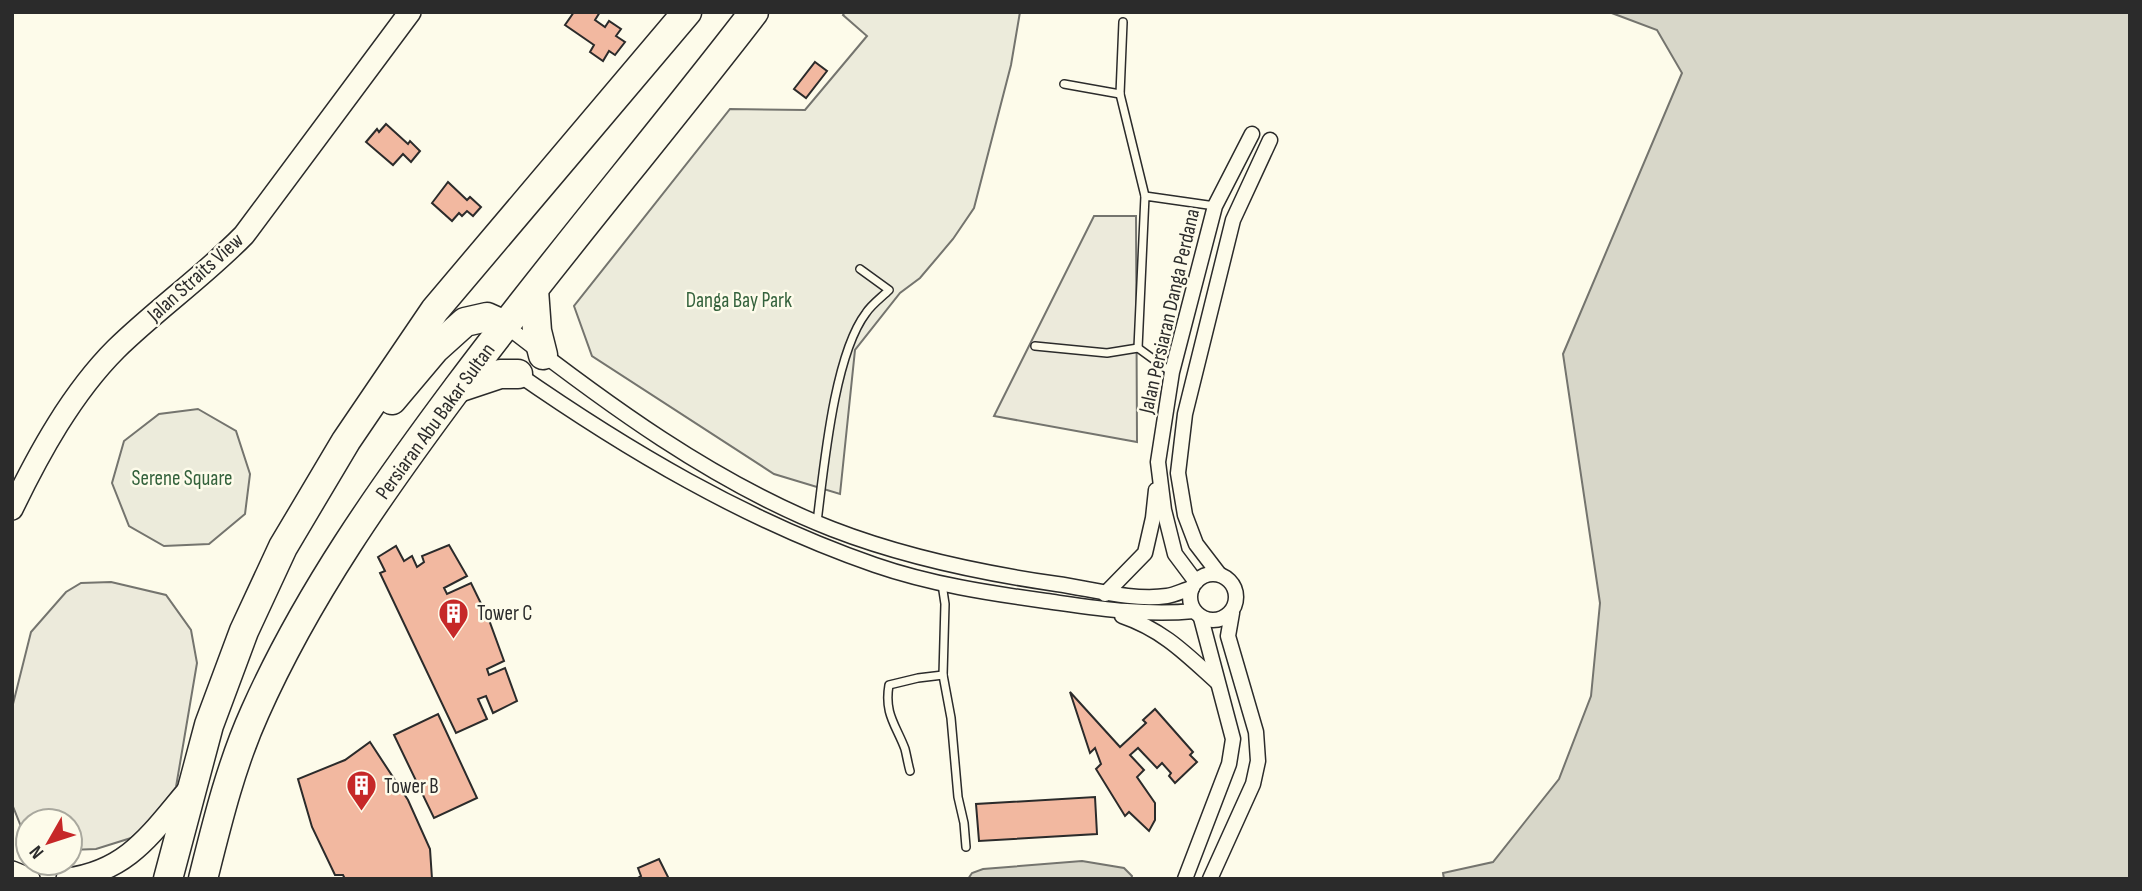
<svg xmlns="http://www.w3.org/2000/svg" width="2142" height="891" viewBox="0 0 2142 891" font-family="'Sofia Sans Condensed',sans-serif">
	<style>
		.green { fill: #ecebdb; stroke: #74746e; stroke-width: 2 }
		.parking { fill: #eceadb; stroke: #74746e; stroke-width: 2 }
		.water { fill: #d8d7c9; stroke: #74746e; stroke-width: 2 }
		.building { fill: #f2b8a0; stroke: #2b2b2b; stroke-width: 2 }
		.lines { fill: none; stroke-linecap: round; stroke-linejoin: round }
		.lane-casing { stroke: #2b2b2b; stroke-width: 10 }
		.street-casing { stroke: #2b2b2b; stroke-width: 17 }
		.secondary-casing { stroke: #2b2b2b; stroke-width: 24 }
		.highway-casing { stroke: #2b2b2b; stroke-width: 31 }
		.lane { stroke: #fdfbea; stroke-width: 7 }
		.street { stroke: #fdfbea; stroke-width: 14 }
		.secondary { stroke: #fdfbea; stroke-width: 21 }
		.highway { stroke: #fdfbea; stroke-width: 28 }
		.labels { text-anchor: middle; stroke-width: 5; stroke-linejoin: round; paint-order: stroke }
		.street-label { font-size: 21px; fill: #2b2b2b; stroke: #fdfbea }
		.park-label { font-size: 21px; fill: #34623c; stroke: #fdfbea }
		.poi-label { font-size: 21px; fill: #2b2b2b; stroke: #fdfbea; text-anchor: start }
	</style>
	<rect width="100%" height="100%" fill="#fdfbea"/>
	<!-- green -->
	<g class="green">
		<polygon points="845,12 1020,12 1011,65 974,208 953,239 920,278 900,293 855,350 840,494 774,474 592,356 574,306 730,109 805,110 867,36 843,15"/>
		<polygon points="198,409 236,431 250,474 245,514 209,544 164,546 129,526 112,483 124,441 159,414"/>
	</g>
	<!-- parking -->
	<g class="parking">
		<polygon points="1094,216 1136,216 1137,442 994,416"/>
		<polygon points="111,582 166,595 191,630 197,663 176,787 147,824 131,838 96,849 70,850 70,821 28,821 28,832 22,829 12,804 12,708 31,632 66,592 81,583"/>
	</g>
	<!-- water -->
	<g class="water">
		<polygon points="1609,12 2130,12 2130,879 1444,879 1443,873 1493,862 1559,779 1591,696 1600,603 1563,354 1682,73 1657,30"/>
		<polygon points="1082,861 1124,868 1132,876 1131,879 968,879 972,873 983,869"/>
	</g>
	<!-- building -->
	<g class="building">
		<polygon points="574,12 600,12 595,20 605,27 609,21 621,29 616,36 625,42 615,55 609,51 603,61 590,52 594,45 565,25"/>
		<polygon points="815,62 827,71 806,98 794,89"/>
		<polygon points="386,124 408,144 410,141 420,151 411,162 403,154 393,165 366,142 377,129 379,132"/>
		<polygon points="448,182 467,200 470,197 481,207 473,216 467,211 462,216 459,213 452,221 432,203"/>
		<polygon points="449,545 467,576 444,588 447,594 471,583 489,620 504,661 487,669 489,675 505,668 517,701 493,713 486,696 478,699 487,719 456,733 380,573 385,571 378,557 396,546 404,561 412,556 417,567 424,562 422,556"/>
		<polygon points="1070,692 1120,747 1146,723 1143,720 1155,709 1193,752 1190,755 1197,762 1175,783 1169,776 1171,773 1162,763 1157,768 1138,748 1130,755 1144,770 1137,777 1155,803 1155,820 1149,831 1129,812 1125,816 1096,769 1101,764 1095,748 1090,753"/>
		<polygon points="438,714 477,798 434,818 394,735"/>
		<polygon points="370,742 408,800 430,849 432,879 345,879 343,875 335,875 312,827 298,779 345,760"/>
		<polygon points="1095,797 1097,834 979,841 976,804"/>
		<polygon points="659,859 669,879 636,879 641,876 638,868"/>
	</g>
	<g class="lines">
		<defs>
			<g id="lane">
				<polyline points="1123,22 1120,94 1145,196"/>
				<polyline points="1064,84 1120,94"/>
				<polyline points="1035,346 1107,353 1138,348 1171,372"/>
				<polyline points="1138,348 1145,196 1215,206"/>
				<path d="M817 522C824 467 834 355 866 313 872 304 882 297 889 290L860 269"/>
				<polyline points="942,584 945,604 943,675 951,718 958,797 964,823 966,847"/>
				<path d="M910 771C908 764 907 757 905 749 896 725 884 714 889 685L918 678 943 675"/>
			</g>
			<g id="street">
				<path d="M505 325C604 402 714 483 832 529 904 557 981 573 1057 584 1092 589 1132 601 1167 596 1175 595 1184 590 1192 588"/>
				<path d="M515 372C627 450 745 520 875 565 930 584 988 593 1046 601 1096 608 1144 616 1194 611"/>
				<circle cx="1213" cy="597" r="23"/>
				<polyline points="1219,574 1196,544 1185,515 1178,473 1185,414 1233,220 1270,140"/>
				<polyline points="1196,582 1175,554 1164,510 1158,462 1172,372 1215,206 1252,134"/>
				<polyline points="1105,594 1145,553 1153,518 1156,490"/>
				<path d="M1122 616C1163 630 1186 654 1217 682"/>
				<polyline points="1185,879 1229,764 1233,739 1201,618"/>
				<polyline points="1210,879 1253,784 1258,761 1256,732 1228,636 1232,613"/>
			</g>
			<g id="secondary">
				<path d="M12 509C39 453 72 393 116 349 157 309 204 276 244 235L410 12"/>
				<polyline points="12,872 29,879"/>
				<path d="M67 879C129 871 152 832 190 788"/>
			</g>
			<g id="highway">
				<polyline points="534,290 537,331 543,355"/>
				<polyline points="458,388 500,374 518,374"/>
				<polyline points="392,400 435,349 465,322 487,317 505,325"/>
				<polyline points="168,879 209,725 244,631 283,547 346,441 435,310 687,12"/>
				<path d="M203 879C217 823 231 765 255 712 307 595 382 489 459 386 554 259 657 138 754 12"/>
			</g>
		</defs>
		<!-- lane casing -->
		<use href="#lane" class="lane-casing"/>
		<!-- street casing -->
		<use href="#street" class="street-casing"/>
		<!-- secondary casing -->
		<use href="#secondary" class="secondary-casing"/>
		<!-- highway casing -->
		<use href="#highway" class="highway-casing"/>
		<!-- lane -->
		<use href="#lane" class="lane"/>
		<!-- street -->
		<use href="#street" class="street"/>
		<!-- secondary -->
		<use href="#secondary" class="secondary"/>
		<!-- highway -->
		<use href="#highway" class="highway"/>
	</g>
	<!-- icons -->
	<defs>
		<symbol id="building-pin" viewBox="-11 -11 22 30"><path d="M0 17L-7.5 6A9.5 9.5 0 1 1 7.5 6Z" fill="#c62828" stroke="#fdfbea"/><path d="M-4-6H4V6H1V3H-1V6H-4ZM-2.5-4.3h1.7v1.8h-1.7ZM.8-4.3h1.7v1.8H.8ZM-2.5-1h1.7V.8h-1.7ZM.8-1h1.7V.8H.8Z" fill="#fff"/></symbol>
	</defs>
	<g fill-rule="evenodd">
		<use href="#building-pin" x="436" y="596" width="35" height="47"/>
		<use href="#building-pin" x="344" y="768" width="35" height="47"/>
	</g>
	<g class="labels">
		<!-- street labels -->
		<g class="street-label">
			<text transform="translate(195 277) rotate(-42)" y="7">Jalan Straits View</text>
			<text transform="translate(1169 311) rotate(-77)" y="7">Jalan Persiaran Danga Perdana</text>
			<text transform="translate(435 421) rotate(-54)" y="7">Persiaran Abu Bakar Sultan</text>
		</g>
		<!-- park labels -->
		<g class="park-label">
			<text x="739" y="307">Danga Bay Park</text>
			<text x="182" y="485">Serene Square</text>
		</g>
		<!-- poi labels -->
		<g class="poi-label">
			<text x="477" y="620">Tower C</text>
			<text x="384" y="793">Tower B</text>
		</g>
	</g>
	<!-- border -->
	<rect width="2142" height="891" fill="none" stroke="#2b2b2b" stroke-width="28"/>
	<!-- north arrow -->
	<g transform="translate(49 842) rotate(231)"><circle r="33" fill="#fdfbea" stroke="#a9a89e" stroke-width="2"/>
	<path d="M0-5L12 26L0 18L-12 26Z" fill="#c62828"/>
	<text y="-10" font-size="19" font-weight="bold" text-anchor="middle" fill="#2b2b2b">N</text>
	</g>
</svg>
